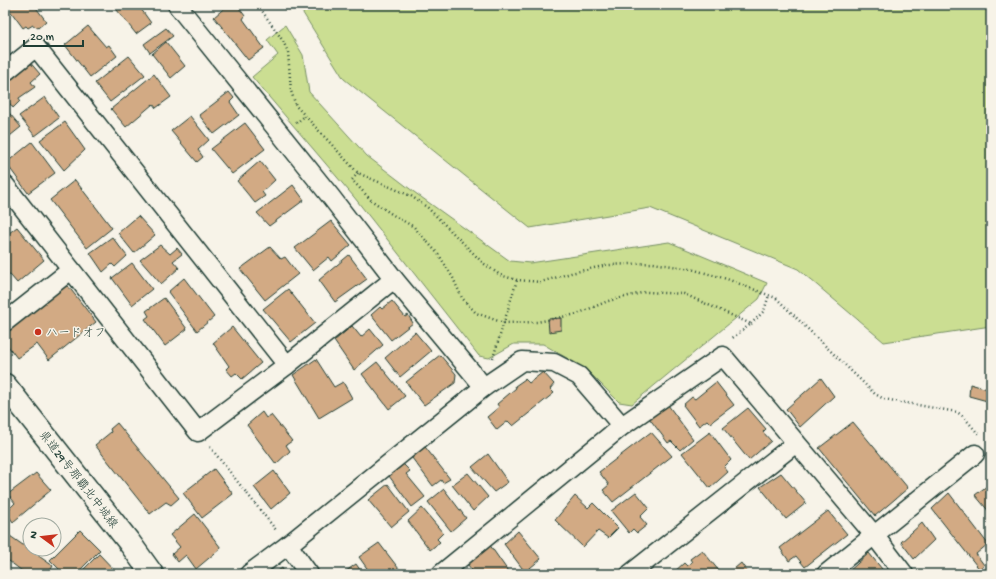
<svg xmlns="http://www.w3.org/2000/svg" width="996" height="579" viewBox="0 0 996 579" font-family="'Gochi Hand','Klee One',sans-serif">
	<style>
		.green { fill: #cbde92; stroke: #758e63 }
		.building { fill: #d2aa84; stroke: #1f3d34 }
		.lines { fill: none; stroke-linecap: round; stroke-linejoin: round }
		.street-casing { stroke: #1f3d34; stroke-width: 21 }
		.primary-casing { stroke: #1f3d34; stroke-width: 25 }
		.path { stroke: #1f3d34; stroke-width: 2.5; stroke-dasharray: 1 3; stroke-linecap: butt }
		.street { stroke: #f7f3e8; stroke-width: 18 }
		.primary { stroke: #f7f3e8; stroke-width: 22 }
		.poi-dot { fill: #c8321e; stroke: #f7f3e8; stroke-width: 1.5 }
		.labels { text-anchor: middle; stroke-width: 3; stroke-linejoin: round; paint-order: stroke }
		.poi-label { font-size: 12px; fill: #1f3d34; stroke: #f7f3e8; text-anchor: start }
		.street-label { font-size: 12px; fill: #1f3d34; stroke: #f7f3e8 }
	</style>
	<rect width="100%" height="100%" fill="#f7f3e8"/>
	<filter id="ink" filterUnits="userSpaceOnUse"><feTurbulence type="fractalNoise" baseFrequency=".025" numOctaves="2"/><feDisplacementMap in="SourceGraphic" scale="8" xChannelSelector="R" yChannelSelector="G"/><feConvolveMatrix kernelMatrix="1 2 1 2 8 2 1 2 1" color-interpolation-filters="sRGB"/></filter>
	<g filter="url(#ink)">
		<!-- green -->
		<g class="green">
			<polygon points="298,5 991,5 991,326 884,342 798,269 650,208 530,228 344,79"/>
			<polygon points="285,25 303,55 309,92 367,156 414,192 510,261 530,263 669,242 767,283 759,299 632,404 619,402 587,370 543,344 514,344 489,358 479,356 354,197 252,77 278,55 267,40"/>
		</g>
		<!-- building -->
		<g class="building">
			<polygon points="6,5 34,5 46,21 38,28 33,25 28,28 26,26 23,28"/>
			<polygon points="113,5 146,5 141,9 151,23 136,34"/>
			<polygon points="228,5 237,5 245,16 243,19 264,48 248,60 214,17"/>
			<polygon points="88,26 106,47 109,45 117,56 90,77 65,45"/>
			<polygon points="166,28 173,36 150,53 144,44"/>
			<polygon points="166,42 185,66 171,78 152,54"/>
			<polygon points="129,56 145,75 110,102 95,83"/>
			<polygon points="28,60 40,74 31,82 35,87 19,98 20,101 13,108 5,97 5,78"/>
			<polygon points="154,74 171,97 156,108 153,104 126,127 111,109"/>
			<polygon points="229,92 234,98 230,102 239,115 214,134 199,115"/>
			<polygon points="45,97 59,118 35,136 19,116"/>
			<polygon points="5,108 21,127 5,140"/>
			<polygon points="190,116 209,140 198,150 203,157 197,162 171,131"/>
			<polygon points="65,122 85,150 64,170 40,140"/>
			<polygon points="245,123 265,149 232,174 211,149"/>
			<polygon points="32,142 55,173 28,193 6,163"/>
			<polygon points="260,161 275,180 262,192 265,196 255,203 237,181"/>
			<polygon points="75,180 112,228 87,248 50,200"/>
			<polygon points="293,185 304,200 269,226 257,213"/>
			<polygon points="138,216 155,235 134,253 118,233"/>
			<polygon points="331,221 351,245 332,261 329,257 313,270 295,248"/>
			<polygon points="17,227 44,260 17,283 5,269 5,236"/>
			<polygon points="112,237 127,256 115,267 112,264 103,272 90,253"/>
			<polygon points="160,245 170,254 177,248 182,254 173,261 179,268 161,284 140,260"/>
			<polygon points="270,247 281,259 285,257 298,274 265,300 240,269"/>
			<polygon points="349,255 367,279 335,302 319,280"/>
			<polygon points="132,263 152,289 132,305 112,278"/>
			<polygon points="184,278 214,317 197,331 168,292"/>
			<polygon points="65,282 96,322 49,360 37,344 17,358 5,342 5,330"/>
			<polygon points="288,289 315,323 291,342 263,309"/>
			<polygon points="164,298 187,329 165,346 145,319 149,316 146,311"/>
			<polygon points="392,301 405,317 408,315 413,323 391,340 371,315 380,307 382,309"/>
			<polygon points="561,318 561,330 549,332 548,319"/>
			<polygon points="352,326 361,337 370,329 383,345 354,370 334,341"/>
			<polygon points="232,327 261,363 242,379 236,373 232,376 226,369 229,366 213,343"/>
			<polygon points="415,332 431,351 400,377 385,358"/>
			<polygon points="440,355 456,374 455,383 424,405 406,382"/>
			<polygon points="316,359 334,387 343,382 352,398 319,418 293,375"/>
			<polygon points="377,362 405,396 389,409 362,374"/>
			<polygon points="543,372 554,384 550,389 554,393 513,426 508,421 497,430 487,417 499,407 497,404 516,388 515,386 525,379 529,383"/>
			<polygon points="821,378 834,396 800,427 786,409"/>
			<polygon points="716,382 734,405 710,423 707,420 699,426 683,405 692,397 695,399"/>
			<polygon points="970,384 991,390 991,402 969,396"/>
			<polygon points="668,405 693,439 680,450 671,441 668,443 649,418"/>
			<polygon points="748,408 766,429 763,432 771,441 749,460 723,428"/>
			<polygon points="262,412 266,418 271,415 292,441 286,445 290,451 276,464 247,425"/>
			<polygon points="853,422 908,488 875,516 819,448"/>
			<polygon points="117,423 179,498 171,505 166,502 150,514 95,445 111,432 110,429"/>
			<polygon points="651,432 672,456 613,502 603,490 609,485 599,472"/>
			<polygon points="710,432 731,460 724,467 728,472 710,488 682,453"/>
			<polygon points="422,443 450,479 443,483 441,480 433,486 409,454"/>
			<polygon points="488,454 508,482 494,492 472,467"/>
			<polygon points="400,461 410,471 406,474 425,497 412,507 386,472"/>
			<polygon points="214,469 233,494 202,518 183,493"/>
			<polygon points="274,471 290,493 271,509 254,487"/>
			<polygon points="36,473 51,490 13,522 6,512 15,503 8,494"/>
			<polygon points="468,473 488,497 473,511 452,485"/>
			<polygon points="781,473 806,503 786,519 760,487"/>
			<polygon points="991,483 991,514 975,495"/>
			<polygon points="388,484 409,512 391,527 368,500"/>
			<polygon points="444,489 466,518 451,531 428,502"/>
			<polygon points="636,492 649,508 640,517 647,525 637,533 633,529 629,533 611,511"/>
			<polygon points="949,493 988,544 976,554 984,565 980,570 932,509"/>
			<polygon points="575,496 588,508 593,503 618,528 608,538 598,531 583,547 555,520"/>
			<polygon points="422,508 443,533 437,539 440,542 430,550 408,521"/>
			<polygon points="828,511 847,534 805,567 796,556 789,561 780,548"/>
			<polygon points="195,514 221,548 196,569 186,555 178,562 172,554 180,547 170,535"/>
			<polygon points="922,523 934,540 914,559 901,542"/>
			<polygon points="80,530 100,550 76,574 64,574 50,560"/>
			<polygon points="518,531 541,559 525,572 504,544"/>
			<polygon points="10,536 53,566 48,574 26,574 5,558 5,544"/>
			<polygon points="487,541 510,574 475,574 464,560"/>
			<polygon points="379,543 399,569 392,574 371,574 359,557"/>
			<polygon points="702,550 719,571 715,574 675,574 674,572 684,563 687,566 692,562 690,559"/>
			<polygon points="869,553 886,574 846,574"/>
			<polygon points="99,554 118,574 79,574"/>
			<polygon points="741,563 749,574 728,574"/>
			<polygon points="356,564 363,574 342,574"/>
			<polygon points="282,568 285,574 274,574"/>
		</g>
		<g class="lines">
			<defs>
				<g id="street">
					<polyline points="177,5 331,197 394,279 484,387"/>
					<polyline points="5,72 36,47 287,365"/>
					<polyline points="5,185 198,432 287,365 394,279"/>
					<polyline points="5,322 71,270"/>
					<polyline points="288,545 309,574"/>
					<polyline points="249,574 288,545 484,387 522,361 554,363 579,376 622,426"/>
					<polyline points="441,574 622,426 723,356 874,535 904,574"/>
					<polyline points="630,574 796,443"/>
					<polyline points="826,574 975,454"/>
				</g>
				<polyline id="primary" points="5,385 129,542 152,574"/>
			</defs>
			<!-- street casing -->
			<use href="#street" class="street-casing"/>
			<!-- primary casing -->
			<use href="#primary" class="primary-casing"/>
			<!-- path -->
			<g class="path">
				<polyline points="258,5 283,41 288,52 291,91 296,106 358,173 411,196 428,208 483,263 500,275 517,280 541,282 571,273 608,265 653,263 691,269 727,279 776,298 875,394 884,399 957,412 964,417 980,436"/>
				<polyline points="296,123 305,116"/>
				<polyline points="358,173 352,180 371,200 393,215 414,227 439,255 453,278 462,298 476,313 504,323 537,322 577,314 608,301 646,292 684,294 751,324 731,339"/>
				<polyline points="751,324 764,311 769,295"/>
				<polyline points="493,358 517,280"/>
				<polyline points="210,447 276,530"/>
			</g>
			<!-- street -->
			<use href="#street" class="street"/>
			<!-- primary -->
			<use href="#primary" class="primary"/>
		</g>
	</g>
	<!-- markers -->
	<circle class="poi-dot" cx="38" cy="332" r="4"/>
	<g class="labels">
		<!-- poi labels -->
		<g class="poi-label">
			<text x="46" y="336">ハードオフ</text>
		</g>
		<!-- street labels -->
		<g class="street-label">
			<text transform="translate(79 479) rotate(52)" y="4">県道29号那覇北中城線</text>
		</g>
	</g>
	<!-- margin -->
	<rect width="996" height="579" fill="none" stroke="#f7f3e8" stroke-width="20"/>
	<rect x="10" y="10" width="976" height="559" fill="none" stroke="#1f3d34" stroke-width="1.5" filter="url(#ink)"/>
	<!-- north arrow -->
	<g transform="translate(42 537) rotate(285)"><circle r="19" fill="#f7f3e8" stroke="#a1aaa0"/>
	<path d="M0-3L7 15L0 10L-7 15Z" fill="#c8321e"/>
	<text y="-6" font-size="11" font-weight="bold" text-anchor="middle" fill="#1f3d34">N</text>
	</g>
	<!-- scale -->
	<path d="M24 40v6h59v-6" fill="none" stroke="#1f3d34" stroke-width="2"/>
	<text x="30" y="40" font-size="12" fill="#1f3d34" stroke="#f7f3e8" stroke-width="3" paint-order="stroke">20 m</text>
</svg>
